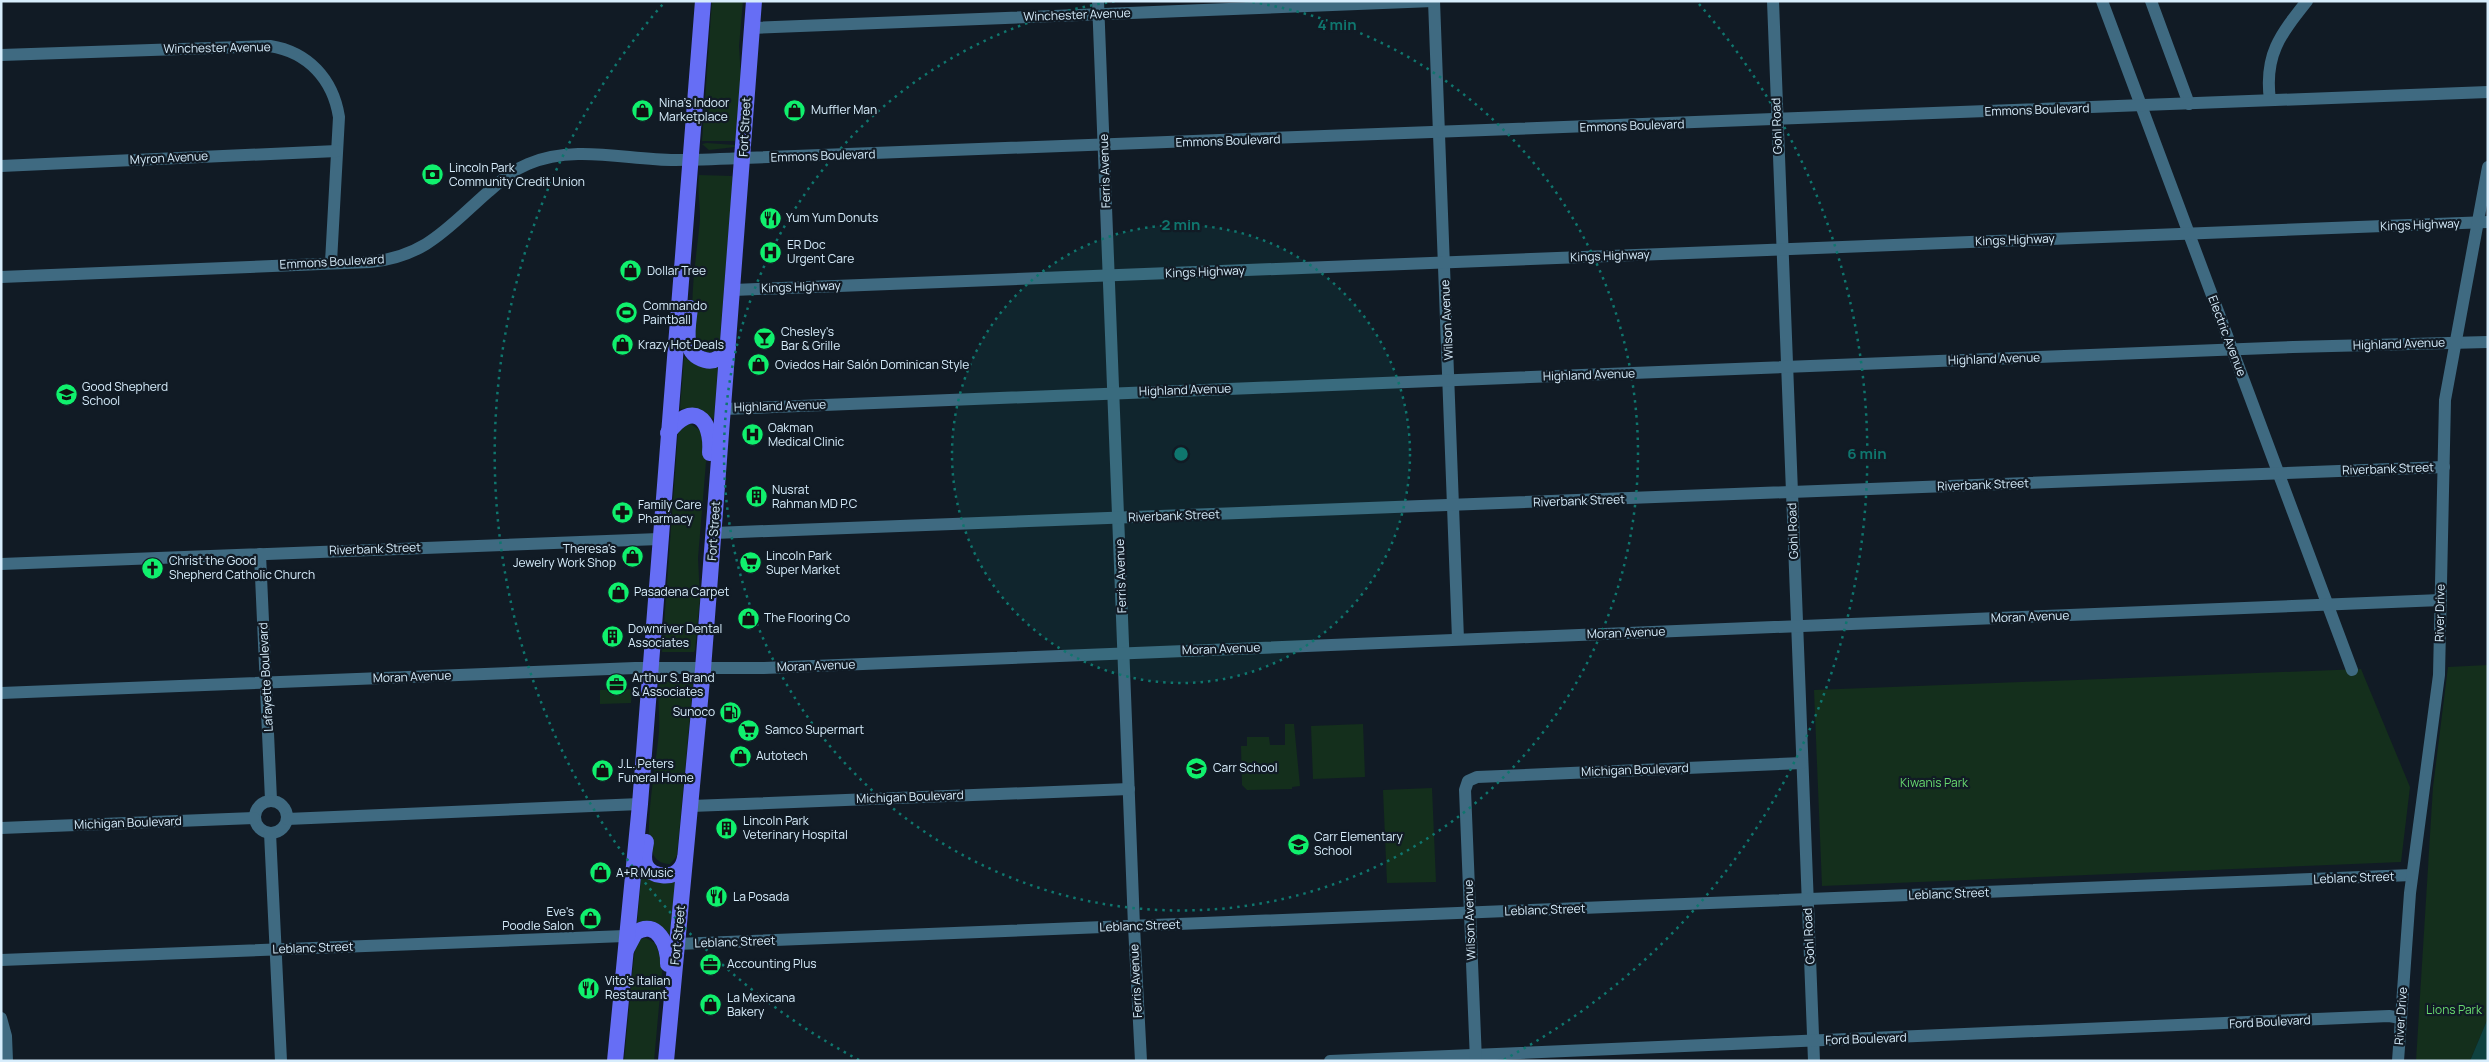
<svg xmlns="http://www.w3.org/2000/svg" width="2489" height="1062" viewBox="0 0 2489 1062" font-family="Manrope,sans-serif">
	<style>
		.green { fill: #142f1c }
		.water { fill: #0e413f }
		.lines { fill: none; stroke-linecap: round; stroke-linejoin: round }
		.minor { stroke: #3f6a81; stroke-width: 12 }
		.major { stroke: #666ef5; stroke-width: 16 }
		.ring { fill: none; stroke: #0f766e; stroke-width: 2.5; stroke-dasharray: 2.5 5 }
		.labels { text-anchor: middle; stroke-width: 4.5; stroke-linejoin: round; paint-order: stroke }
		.street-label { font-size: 12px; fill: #d7edfc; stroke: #111b25 }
		.poi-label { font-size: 12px; fill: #d7edfc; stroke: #111b25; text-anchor: start }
		.park-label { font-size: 12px; fill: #67d86f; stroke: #111b25 }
		.centre { fill: #0f766e; stroke: #111b25; stroke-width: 2.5 }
		.ring-label { font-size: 15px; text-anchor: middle; font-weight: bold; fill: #0f766e; stroke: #111b25; stroke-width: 4.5; stroke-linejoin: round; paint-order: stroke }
	</style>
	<rect width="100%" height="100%" fill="#111b25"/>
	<!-- green -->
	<g class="green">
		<polygon points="712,1 743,1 739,46 741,78 735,141 702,141"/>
		<polygon points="707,143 735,145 735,147 709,150 702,144"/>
		<path d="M699 175 732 176 733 178 720 338 719 345 712 352H706C680 335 699 247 700 217 700 203 697 189 699 175Z"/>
		<polygon points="684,357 696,365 718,366 714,419 695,408 680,409"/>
		<polygon points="689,423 701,431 707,450 698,558 700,598 695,650 694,652 662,652 678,432"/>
		<polygon points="2488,665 2488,1018 2470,1061 2416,1061 2433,787 2448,667"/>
		<polygon points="2361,669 2410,787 2401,862 1822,886 1814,690"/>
		<path d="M659 681 693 684 677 856 670 864C660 864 654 859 651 849 644 826 657 759 659 731 660 714 657 698 659 681Z"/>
		<polygon points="632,689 631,703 600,704 600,690"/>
		<polygon points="1285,724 1294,724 1300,786 1292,787 1292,789 1247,790 1242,785 1241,746 1247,746 1247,737 1269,737 1270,745 1285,745"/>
		<polygon points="1363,724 1365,777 1313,779 1311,726"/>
		<polygon points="1432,788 1436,882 1387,883 1383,790"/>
		<polygon points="642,869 676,879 670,935 665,930 637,923"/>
		<polygon points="646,938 655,943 663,962 654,1061 624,1061 635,946 641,939"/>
	</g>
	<!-- water -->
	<polygon class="water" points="2488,1018 2488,1061 2470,1061"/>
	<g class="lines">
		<!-- minor -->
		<g class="minor">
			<polyline points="1098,1 1134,926 1141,1061"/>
			<polyline points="1434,1 1458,639"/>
			<polyline points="1773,1 1814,1061"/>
			<polyline points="2102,1 2352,670"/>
			<polyline points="2151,1 2189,104"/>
			<polyline points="751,28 1433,1"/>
			<path d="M1 55 270 46C308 52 333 79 339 117L331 262"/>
			<path d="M2270 100C2264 55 2280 35 2307 1"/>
			<polyline points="1,166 337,151"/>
			<path d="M1 277 370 262C426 257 449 226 488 192 501 181 513 170 528 164 575 144 626 160 675 160 698 160 720 159 743 158L2488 92"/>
			<polyline points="733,290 2488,222"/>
			<polyline points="723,409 2293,347 2488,342"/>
			<polyline points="714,533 2444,467"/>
			<polyline points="260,554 271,800"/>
			<polyline points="1,564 659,539"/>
			<polyline points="1,693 635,668 764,668 2441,600"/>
			<circle cx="271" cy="817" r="16"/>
			<polyline points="691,806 1129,789"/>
			<polyline points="287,819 640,804"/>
			<polyline points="1,828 254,818"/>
			<polyline points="270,833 281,1061"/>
			<polyline points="677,944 2412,875"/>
			<polyline points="1,960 625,936"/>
			<polyline points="1,1018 6,1036 7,1061"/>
			<polyline points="1330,1061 2389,1016 2401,1018"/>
			<polyline points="1476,1061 1465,790 1468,781 1477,777 1802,763"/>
			<polyline points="2398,1061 2410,893 2439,675 2445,400 2488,167"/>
		</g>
		<!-- major -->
		<g class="major">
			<path d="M690 308C688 326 681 354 705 360 716 363 721 356 728 348"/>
			<path d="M668 433C692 400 713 418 710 453"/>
			<path d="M646 842C645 849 642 859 646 866 652 877 672 879 680 869 682 867 684 862 685 858"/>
			<path d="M626 950 635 933C657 918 669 946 668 964"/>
			<polyline points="615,1061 640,804 703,1"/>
			<polyline points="666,1061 703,669 754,1"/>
		</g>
	</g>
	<!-- distance rings -->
	<circle cx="1181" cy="454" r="229" fill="#0f766e" fill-opacity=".12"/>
	<g class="ring">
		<circle cx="1181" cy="454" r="229"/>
		<path d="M1245 1A457 457 0 1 1 1117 1"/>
		<path d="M859 1060A686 686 0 0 1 663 4M1699 4A686 686 0 0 1 1503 1060"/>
	</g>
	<!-- icons -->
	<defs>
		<symbol id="shop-disc" viewBox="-11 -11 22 22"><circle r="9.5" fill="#10f06d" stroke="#111b25"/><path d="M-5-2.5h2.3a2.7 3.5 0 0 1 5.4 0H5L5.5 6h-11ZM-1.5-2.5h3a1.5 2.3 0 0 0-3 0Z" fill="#111"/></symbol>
		<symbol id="bank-disc" viewBox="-11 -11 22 22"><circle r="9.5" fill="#10f06d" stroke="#111b25"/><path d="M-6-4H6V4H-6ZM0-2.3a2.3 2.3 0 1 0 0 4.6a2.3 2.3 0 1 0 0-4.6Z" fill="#111"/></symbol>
		<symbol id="restaurant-disc" viewBox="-11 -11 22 22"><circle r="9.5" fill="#10f06d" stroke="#111b25"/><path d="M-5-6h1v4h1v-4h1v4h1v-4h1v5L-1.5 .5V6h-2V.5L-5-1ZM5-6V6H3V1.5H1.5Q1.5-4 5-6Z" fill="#111"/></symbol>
		<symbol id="hospital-disc" viewBox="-11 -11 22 22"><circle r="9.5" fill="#10f06d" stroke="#111b25"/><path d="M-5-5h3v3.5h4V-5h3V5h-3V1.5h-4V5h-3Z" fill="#111"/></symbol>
		<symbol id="stadium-disc" viewBox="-11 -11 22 22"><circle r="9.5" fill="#10f06d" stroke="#111b25"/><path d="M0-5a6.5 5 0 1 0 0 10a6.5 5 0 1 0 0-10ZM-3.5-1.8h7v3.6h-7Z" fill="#111"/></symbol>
		<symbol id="bar-disc" viewBox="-11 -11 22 22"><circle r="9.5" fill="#10f06d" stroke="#111b25"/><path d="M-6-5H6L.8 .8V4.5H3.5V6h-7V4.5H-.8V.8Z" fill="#111"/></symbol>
		<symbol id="school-disc" viewBox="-11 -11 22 22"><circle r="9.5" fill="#10f06d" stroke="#111b25"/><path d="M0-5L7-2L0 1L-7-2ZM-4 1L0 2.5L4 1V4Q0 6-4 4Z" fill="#111"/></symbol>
		<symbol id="building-disc" viewBox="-11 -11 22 22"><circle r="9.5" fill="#10f06d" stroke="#111b25"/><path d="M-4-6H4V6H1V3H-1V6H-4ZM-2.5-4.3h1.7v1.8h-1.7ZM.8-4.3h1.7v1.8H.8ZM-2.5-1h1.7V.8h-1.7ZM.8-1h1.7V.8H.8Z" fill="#111"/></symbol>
		<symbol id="pharmacy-disc" viewBox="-11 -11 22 22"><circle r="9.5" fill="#10f06d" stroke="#111b25"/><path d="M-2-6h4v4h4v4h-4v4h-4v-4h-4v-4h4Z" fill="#111"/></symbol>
		<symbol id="supermarket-disc" viewBox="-11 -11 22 22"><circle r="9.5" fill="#10f06d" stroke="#111b25"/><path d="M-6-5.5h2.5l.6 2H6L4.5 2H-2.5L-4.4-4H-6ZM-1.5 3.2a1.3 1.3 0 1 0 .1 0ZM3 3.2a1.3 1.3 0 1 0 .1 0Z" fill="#111"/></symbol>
		<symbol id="church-disc" viewBox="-11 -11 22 22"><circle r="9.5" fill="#10f06d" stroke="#111b25"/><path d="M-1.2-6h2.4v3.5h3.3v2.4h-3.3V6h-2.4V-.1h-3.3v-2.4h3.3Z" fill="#111"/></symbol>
		<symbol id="office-disc" viewBox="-11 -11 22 22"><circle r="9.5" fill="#10f06d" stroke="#111b25"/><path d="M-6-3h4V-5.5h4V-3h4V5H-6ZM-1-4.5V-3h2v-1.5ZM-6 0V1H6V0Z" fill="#111"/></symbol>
		<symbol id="fuel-disc" viewBox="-11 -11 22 22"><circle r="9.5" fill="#10f06d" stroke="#111b25"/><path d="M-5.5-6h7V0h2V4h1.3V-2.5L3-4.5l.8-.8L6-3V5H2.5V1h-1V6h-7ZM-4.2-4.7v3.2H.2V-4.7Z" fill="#111"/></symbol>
	</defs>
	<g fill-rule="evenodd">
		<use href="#shop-disc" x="630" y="98" width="25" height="25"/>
		<use href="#shop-disc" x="782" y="98" width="25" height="25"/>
		<use href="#bank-disc" x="420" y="162" width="25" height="25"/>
		<use href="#restaurant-disc" x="758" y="206" width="25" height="25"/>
		<use href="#hospital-disc" x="758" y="240" width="25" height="25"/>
		<use href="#shop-disc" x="618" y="258" width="25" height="25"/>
		<use href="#stadium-disc" x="614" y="300" width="25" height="25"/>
		<use href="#bar-disc" x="752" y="326" width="25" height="25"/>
		<use href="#shop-disc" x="610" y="332" width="25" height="25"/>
		<use href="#shop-disc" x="746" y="352" width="25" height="25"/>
		<use href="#school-disc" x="54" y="382" width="25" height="25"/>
		<use href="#hospital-disc" x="740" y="422" width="25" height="25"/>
		<use href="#building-disc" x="744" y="484" width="25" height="25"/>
		<use href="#pharmacy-disc" x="610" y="500" width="25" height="25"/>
		<use href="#shop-disc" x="620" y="544" width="25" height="25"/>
		<use href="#supermarket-disc" x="738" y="550" width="25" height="25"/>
		<use href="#church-disc" x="140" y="556" width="25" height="25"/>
		<use href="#shop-disc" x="606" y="580" width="25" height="25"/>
		<use href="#shop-disc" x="736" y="606" width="25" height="25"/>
		<use href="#building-disc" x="600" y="624" width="25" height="25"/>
		<use href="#office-disc" x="604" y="672" width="25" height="25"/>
		<use href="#fuel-disc" x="718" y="700" width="25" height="25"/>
		<use href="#supermarket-disc" x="736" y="718" width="25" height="25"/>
		<use href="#shop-disc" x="728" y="744" width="25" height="25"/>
		<use href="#school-disc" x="1184" y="756" width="25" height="25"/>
		<use href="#shop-disc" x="590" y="758" width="25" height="25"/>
		<use href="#building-disc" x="714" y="816" width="25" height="25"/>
		<use href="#school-disc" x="1286" y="832" width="25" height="25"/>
		<use href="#shop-disc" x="588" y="860" width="25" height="25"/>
		<use href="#restaurant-disc" x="704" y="884" width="25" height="25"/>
		<use href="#shop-disc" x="578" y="906" width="25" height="25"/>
		<use href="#office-disc" x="698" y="952" width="25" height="25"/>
		<use href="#restaurant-disc" x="576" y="976" width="25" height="25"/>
		<use href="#shop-disc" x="698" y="992" width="25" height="25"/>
	</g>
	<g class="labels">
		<!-- street labels -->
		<g class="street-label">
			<text transform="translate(1077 15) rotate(-2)" y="4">Winchester Avenue</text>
			<text transform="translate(217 48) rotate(-1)" y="4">Winchester Avenue</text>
			<text transform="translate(2037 110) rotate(-2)" y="4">Emmons Boulevard</text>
			<text transform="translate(1632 126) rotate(-2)" y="4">Emmons Boulevard</text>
			<text transform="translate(1777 126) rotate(-92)" y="4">Gohl Road</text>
			<text transform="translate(745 127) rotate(-87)" y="4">Fort Street</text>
			<text transform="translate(1228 141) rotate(-2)" y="4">Emmons Boulevard</text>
			<text transform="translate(823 156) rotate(-2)" y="4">Emmons Boulevard</text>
			<text transform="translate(169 158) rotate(-3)" y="4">Myron Avenue</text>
			<text transform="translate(1105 171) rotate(-92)" y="4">Ferris Avenue</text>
			<text transform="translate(2420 225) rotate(-2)" y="4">Kings Highway</text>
			<text transform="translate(2015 240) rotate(-2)" y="4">Kings Highway</text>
			<text transform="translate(1610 256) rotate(-2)" y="4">Kings Highway</text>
			<text transform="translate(332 262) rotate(-3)" y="4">Emmons Boulevard</text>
			<text transform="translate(1205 272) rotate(-2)" y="4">Kings Highway</text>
			<text transform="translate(801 287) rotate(-2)" y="4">Kings Highway</text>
			<text transform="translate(1447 320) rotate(-93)" y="4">Wilson Avenue</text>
			<text transform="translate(2227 336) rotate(69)" y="4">Electric Avenue</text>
			<text transform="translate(2399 344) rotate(-2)" y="4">Highland Avenue</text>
			<text transform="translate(1994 359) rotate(-2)" y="4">Highland Avenue</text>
			<text transform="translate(1589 375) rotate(-2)" y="4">Highland Avenue</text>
			<text transform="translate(1185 390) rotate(-2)" y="4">Highland Avenue</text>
			<text transform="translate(780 406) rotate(-2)" y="4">Highland Avenue</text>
			<text transform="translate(2388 469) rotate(-2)" y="4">Riverbank Street</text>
			<text transform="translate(1983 485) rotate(-2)" y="4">Riverbank Street</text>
			<text transform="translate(1579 501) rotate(-2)" y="4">Riverbank Street</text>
			<text transform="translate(1174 516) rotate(-2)" y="4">Riverbank Street</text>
			<text transform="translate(714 531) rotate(-86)" y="4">Fort Street</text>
			<text transform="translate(1793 531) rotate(-92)" y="4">Gohl Road</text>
			<text transform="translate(375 549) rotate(-2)" y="4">Riverbank Street</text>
			<text transform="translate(1121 576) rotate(-92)" y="4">Ferris Avenue</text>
			<text transform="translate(2440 613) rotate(-89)" y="4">River Drive</text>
			<text transform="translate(2030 617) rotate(-2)" y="4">Moran Avenue</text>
			<text transform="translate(1626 633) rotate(-2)" y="4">Moran Avenue</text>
			<text transform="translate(1221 649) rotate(-2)" y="4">Moran Avenue</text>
			<text transform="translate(816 666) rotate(-2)" y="4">Moran Avenue</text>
			<text transform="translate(266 677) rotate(-93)" y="4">Lafayette Boulevard</text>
			<text transform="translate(412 677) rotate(-2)" y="4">Moran Avenue</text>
			<text transform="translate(1635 770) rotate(-2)" y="4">Michigan Boulevard</text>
			<text transform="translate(910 797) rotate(-2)" y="4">Michigan Boulevard</text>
			<text transform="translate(128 823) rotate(-2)" y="4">Michigan Boulevard</text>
			<text transform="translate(2354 878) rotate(-2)" y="4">Leblanc Street</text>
			<text transform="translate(1949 894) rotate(-2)" y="4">Leblanc Street</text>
			<text transform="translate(1545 910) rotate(-2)" y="4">Leblanc Street</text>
			<text transform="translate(1470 920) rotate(-92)" y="4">Wilson Avenue</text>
			<text transform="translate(1140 926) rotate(-2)" y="4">Leblanc Street</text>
			<text transform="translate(678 935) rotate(-84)" y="4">Fort Street</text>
			<text transform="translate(1809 936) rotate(-93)" y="4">Gohl Road</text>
			<text transform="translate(735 942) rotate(-2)" y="4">Leblanc Street</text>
			<text transform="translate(313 948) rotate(-2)" y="4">Leblanc Street</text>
			<text transform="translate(1136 981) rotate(-93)" y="4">Ferris Avenue</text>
			<text transform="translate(2401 1016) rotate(-86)" y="4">River Drive</text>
			<text transform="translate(2270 1022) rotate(-3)" y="4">Ford Boulevard</text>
			<text transform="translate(1866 1039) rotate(-2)" y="4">Ford Boulevard</text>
		</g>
		<!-- poi labels -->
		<g class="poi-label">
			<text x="659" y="107">Nina's Indoor<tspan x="659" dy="14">Marketplace</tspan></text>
			<text x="811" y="114">Muffler Man</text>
			<text x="449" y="172">Lincoln Park<tspan x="449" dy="14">Community Credit Union</tspan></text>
			<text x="786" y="222">Yum Yum Donuts</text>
			<text x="787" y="249">ER Doc<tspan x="787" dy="14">Urgent Care</tspan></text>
			<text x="647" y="275">Dollar Tree</text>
			<text x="643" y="310">Commando<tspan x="643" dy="14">Paintball</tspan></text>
			<text x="781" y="336">Chesley's<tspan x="781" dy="14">Bar &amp; Grille</tspan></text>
			<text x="638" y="349">Krazy Hot Deals</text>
			<text x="775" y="369">Oviedos Hair Salón Dominican Style</text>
			<text x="82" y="391">Good Shepherd<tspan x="82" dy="14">School</tspan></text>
			<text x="768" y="432">Oakman<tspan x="768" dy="14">Medical Clinic</tspan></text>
			<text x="772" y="494">Nusrat<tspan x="772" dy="14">Rahman MD P.C</tspan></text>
			<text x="638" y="509">Family Care<tspan x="638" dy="14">Pharmacy</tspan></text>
			<text x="616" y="553" text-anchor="end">Theresa's<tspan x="616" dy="14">Jewelry Work Shop</tspan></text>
			<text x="766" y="560">Lincoln Park<tspan x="766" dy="14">Super Market</tspan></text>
			<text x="169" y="565">Christ the Good<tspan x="169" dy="14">Shepherd Catholic Church</tspan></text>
			<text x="634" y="596">Pasadena Carpet</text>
			<text x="764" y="622">The Flooring Co</text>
			<text x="628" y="633">Downriver Dental<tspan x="628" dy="14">Associates</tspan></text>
			<text x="632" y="682">Arthur S. Brand<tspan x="632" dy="14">&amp; Associates</tspan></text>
			<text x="715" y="716" text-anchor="end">Sunoco</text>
			<text x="765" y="734">Samco Supermart</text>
			<text x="756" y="760">Autotech</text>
			<text x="618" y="768">J.L. Peters<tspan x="618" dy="14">Funeral Home</tspan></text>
			<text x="1213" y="772">Carr School</text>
			<text x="743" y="825">Lincoln Park<tspan x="743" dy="14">Veterinary Hospital</tspan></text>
			<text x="1314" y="841">Carr Elementary<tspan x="1314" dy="14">School</tspan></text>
			<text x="616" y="877">A+R Music</text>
			<text x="733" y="901">La Posada</text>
			<text x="574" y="916" text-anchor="end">Eve's<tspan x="574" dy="14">Poodle Salon</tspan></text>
			<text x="727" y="968">Accounting Plus</text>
			<text x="605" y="985">Vito's Italian<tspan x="605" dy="14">Restaurant</tspan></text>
			<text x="727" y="1002">La Mexicana<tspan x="727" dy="14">Bakery</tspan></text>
		</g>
		<!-- park labels -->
		<g class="park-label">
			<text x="1934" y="787">Kiwanis Park</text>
			<text x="2454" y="1014">Lions Park</text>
		</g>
	</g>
	<circle cx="1181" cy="454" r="8" class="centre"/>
	<g class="ring-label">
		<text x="1337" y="30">4 min</text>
		<text x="1181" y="230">2 min</text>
		<text x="1867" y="459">6 min</text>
	</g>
	<!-- border -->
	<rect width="2489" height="1062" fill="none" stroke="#d7edfc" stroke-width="5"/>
</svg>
